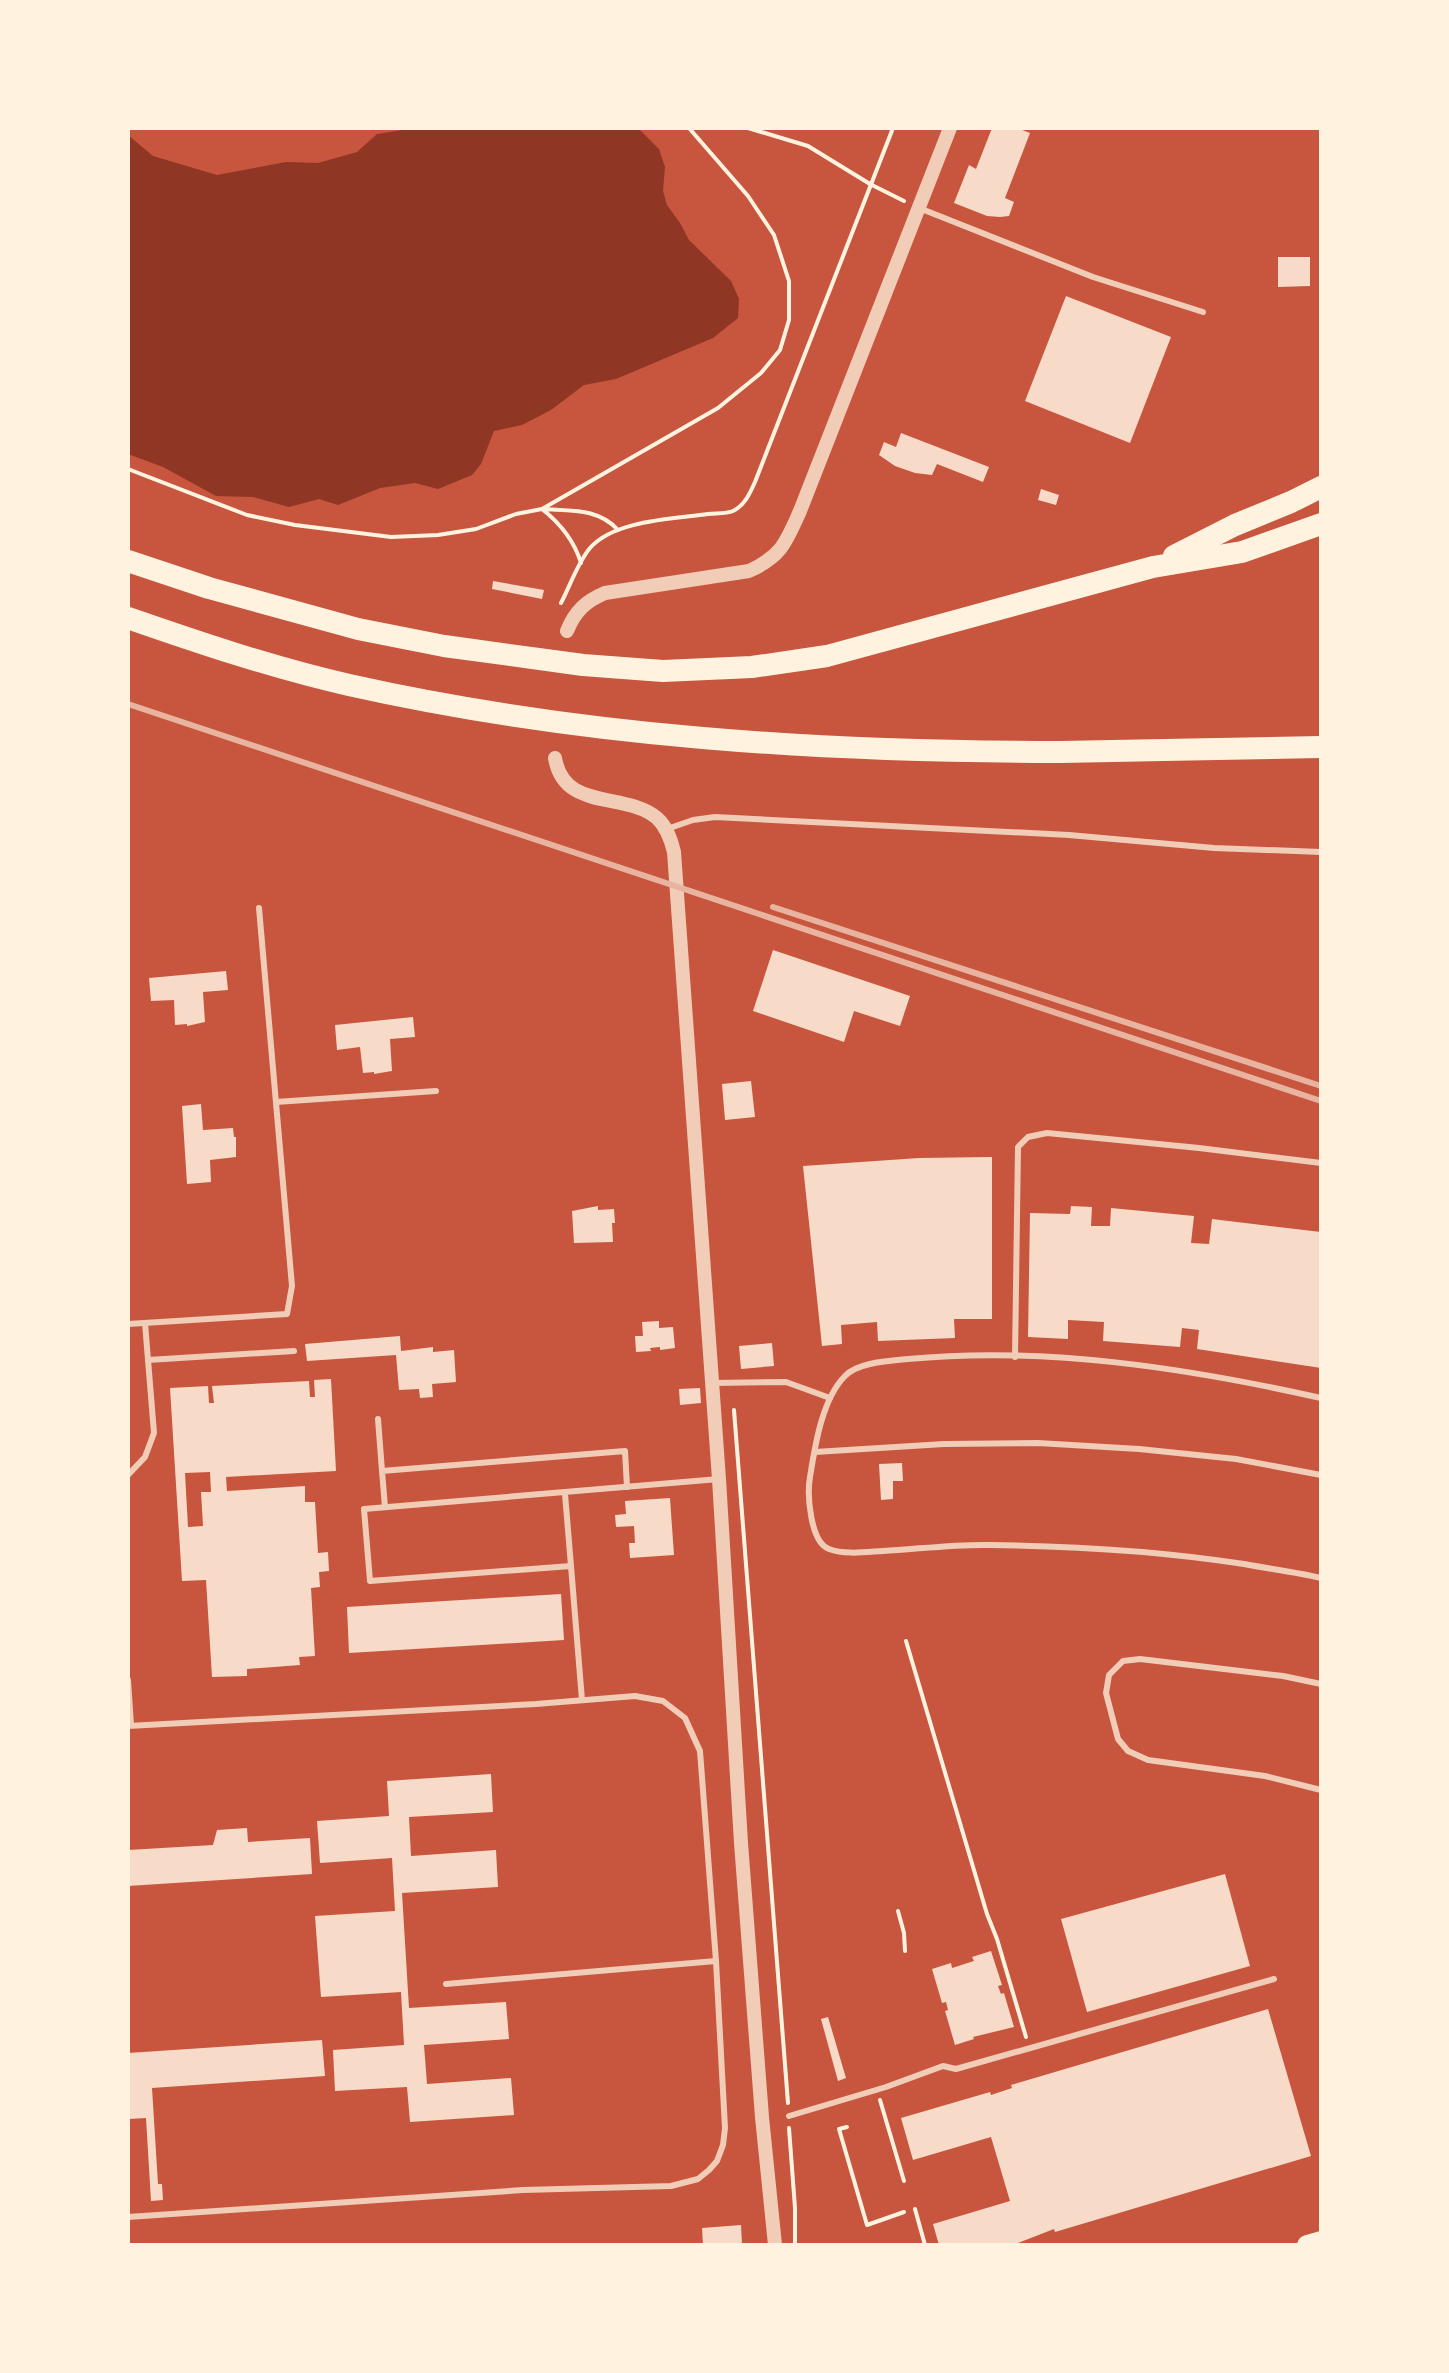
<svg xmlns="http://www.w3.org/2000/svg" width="1449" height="2373" viewBox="0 0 1449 2373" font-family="Helvetica,sans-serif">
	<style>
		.water { fill: #8f3625 }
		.building { fill: #f7dbc8; fill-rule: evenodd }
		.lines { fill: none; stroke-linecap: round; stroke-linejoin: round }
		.path { stroke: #fff3e0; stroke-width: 4 }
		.service { stroke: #f1ccb7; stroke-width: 6 }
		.tertiary { stroke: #f1ccb7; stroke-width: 14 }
		.primary { stroke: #fff3e0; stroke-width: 20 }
		.motorway { stroke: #fff3e0; stroke-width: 22 }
		.rail { stroke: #e9b49f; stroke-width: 6 }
	</style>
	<rect width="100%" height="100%" fill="#c8553d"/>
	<!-- water -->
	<polygon class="water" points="415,128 638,128 659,149 665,167 663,191 667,205 680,223 689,240 731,281 739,299 738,318 713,338 616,379 584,385 551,410 522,425 494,431 481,464 472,475 438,489 415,483 380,488 338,505 319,499 289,507 253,497 216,496 163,467 128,454 128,135 153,156 217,175 286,162 318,163 357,152 377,134"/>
	<!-- building -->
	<g class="building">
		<polygon points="992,128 1017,128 1030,133 1005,198 1014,202 1009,216 1000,217 987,216 954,203 969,165 976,169"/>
		<polygon points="1278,257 1310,257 1310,286 1278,287"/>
		<polygon points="1066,296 1171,337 1130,443 1025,401"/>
		<polygon points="901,433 989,467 983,482 937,464 932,475 915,473 895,466 879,455 884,442 896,447"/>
		<polygon points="1041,489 1059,495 1056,505 1038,500"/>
		<polygon points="493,581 544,590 542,599 492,589"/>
		<polygon points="773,950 910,996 900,1026 854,1011 844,1042 753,1011"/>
		<polygon points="226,971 228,990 203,992 205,1022 187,1026 187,1024 175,1025 174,1000 151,1001 149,978"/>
		<polygon points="413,1017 415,1037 390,1039 392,1071 374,1074 374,1072 363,1073 360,1047 337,1050 335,1025"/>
		<polygon points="751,1081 755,1117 725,1120 722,1084"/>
		<polygon points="201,1104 203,1130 233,1128 234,1137 236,1137 236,1157 210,1160 211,1182 187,1184 182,1106"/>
		<polygon points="992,1157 992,1319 954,1319 955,1338 878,1341 877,1322 841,1325 842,1344 822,1346 803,1166 919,1158"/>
		<polygon points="598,1206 598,1210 614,1209 615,1223 612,1223 613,1242 574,1243 572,1211"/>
		<polygon points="1071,1206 1092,1207 1091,1226 1110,1226 1111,1208 1194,1216 1191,1243 1209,1244 1212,1219 1321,1232 1321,1368 1197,1349 1199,1330 1182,1328 1180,1347 1103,1341 1104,1322 1068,1320 1068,1339 1028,1337 1030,1213 1070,1214"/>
		<polygon points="659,1321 659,1328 673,1327 675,1348 660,1350 660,1347 650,1348 651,1351 636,1352 635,1336 643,1336 642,1322"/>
		<polygon points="400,1336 401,1351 433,1347 433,1352 454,1350 456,1382 432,1384 433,1397 420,1398 419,1389 399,1390 396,1355 307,1361 305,1344"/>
		<polygon points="772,1343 774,1366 741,1369 739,1346"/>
		<path d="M331 1379 336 1471 226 1477 227 1491 305 1486V1502H315L318 1553 328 1552 329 1571 319 1572 320 1587 311 1588 315 1656 299 1657 300 1665 247 1669V1676L212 1677 206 1580 182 1581 170 1388 208 1386 209 1403H214L212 1386 309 1381 310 1397H315L314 1380ZM210 1472 211 1492H201L203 1526 188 1527 185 1473Z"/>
		<polygon points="700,1388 701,1403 680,1405 679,1389"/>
		<polygon points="902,1463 903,1481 893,1481 893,1499 881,1500 879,1464"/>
		<polygon points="670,1498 674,1555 630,1558 629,1543 635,1543 634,1526 616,1527 615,1515 626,1514 625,1501"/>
		<polygon points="561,1594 564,1640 349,1653 347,1607"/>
		<polygon points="491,1774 493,1812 409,1817 411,1856 496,1850 498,1887 402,1893 409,2008 506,2002 509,2039 424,2045 427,2084 511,2078 514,2115 410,2122 407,2087 335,2091 333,2050 404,2045 401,1992 321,1997 315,1916 395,1911 392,1858 320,1863 317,1821 389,1816 387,1781"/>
		<polygon points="247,1828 248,1842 310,1838 312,1874 128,1886 128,1850 213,1845 217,1830"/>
		<polygon points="1225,1874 1250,1966 1087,2012 1061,1919"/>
		<polygon points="991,1951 1002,1985 998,1986 1001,1994 1004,1993 1014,2027 973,2037 974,2039 955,2045 945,2011 948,2010 946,2002 942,2003 932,1969 951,1963 952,1968 974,1961 972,1957"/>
		<polygon points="1268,2009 1311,2156 1055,2232 1054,2229 1013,2245 939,2245 933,2224 1010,2201 991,2137 913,2160 901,2118 990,2092 991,2095 1012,2088 1011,2085"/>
		<polygon points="828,2017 846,2078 838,2081 821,2019"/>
		<polygon points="322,2040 325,2076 152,2088 158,2184 162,2184 163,2200 151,2201 146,2118 128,2119 128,2053"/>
		<polygon points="741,2225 742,2244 703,2245 702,2228"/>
	</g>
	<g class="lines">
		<!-- path -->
		<g class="path">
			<polyline points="748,128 808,146 870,184 904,201"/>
			<polyline points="128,469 247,515 295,525 391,537 438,535 476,529 516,514 542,509 718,408 761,373 780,350 789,320 789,281 774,235 748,196 689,128"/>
			<path d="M581 563C574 540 561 524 542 509 571 511 598 508 618 530"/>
			<path d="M561 603C570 586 578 562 590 548 614 520 674 519 708 514 716 513 726 514 733 511 745 505 750 493 755 482L893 128"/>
			<polyline points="734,1410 788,2103"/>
			<polyline points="906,1641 987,1914 997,1939 1026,2037"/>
			<polyline points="898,1911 904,1933 905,1951"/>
			<polyline points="880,2100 904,2181"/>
			<polyline points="847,2127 839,2129 867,2225 904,2212"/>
			<polyline points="789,2128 795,2208 795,2245"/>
			<polyline points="915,2209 925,2245"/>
		</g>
		<!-- service -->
		<g class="service">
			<polyline points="919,208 1093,277 1203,312"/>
			<polyline points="667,829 693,820 715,817 1069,835 1214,848 1321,852"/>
			<polyline points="276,1102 436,1091"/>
			<polyline points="128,1324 287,1314 292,1286 259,908"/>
			<polyline points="1015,1357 1018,1147 1028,1137 1047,1133 1199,1148 1321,1163"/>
			<polyline points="148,1360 294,1351"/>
			<polyline points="712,1383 786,1382 830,1398"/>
			<path d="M1321 1398C1187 1368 1045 1346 908 1359 890 1361 858 1362 845 1376 822 1399 815 1446 810 1477 807 1494 810 1542 829 1549 845 1555 866 1552 883 1551 919 1549 955 1544 991 1545 1076 1546 1160 1551 1244 1564 1270 1569 1296 1572 1321 1578"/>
			<polyline points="378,1419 382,1471"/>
			<polyline points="815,1452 944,1444 1038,1443 1139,1449 1236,1459 1321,1475"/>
			<polyline points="128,1475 145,1457 154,1433 145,1323"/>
			<polyline points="565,1494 571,1566 370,1581 364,1509 719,1479"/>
			<polyline points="385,1507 382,1471 625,1451 627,1487"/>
			<polyline points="571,1566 582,1700"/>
			<polyline points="128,1680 131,1725"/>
			<polyline points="1321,1684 1283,1676 1140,1659 1123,1661 1109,1675 1106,1693 1118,1739 1128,1751 1148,1760 1265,1776 1321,1790"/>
			<polyline points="128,1726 536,1704 635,1696 663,1701 685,1718 700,1751 716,1961 725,2128 723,2145 717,2161 709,2170 698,2179 671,2186 523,2190 128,2217"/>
			<polyline points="446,1984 716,1961"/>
			<polyline points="789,2116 886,2087 943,2066 956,2069 1274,1979"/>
		</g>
		<!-- tertiary -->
		<g class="tertiary">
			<path d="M567 631C575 611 586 601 605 593L749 571C782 556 786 542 800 511L950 128"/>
			<path d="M555 758C564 812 625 791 657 818 667 827 671 840 674 852L719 1479 741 1843 762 2117 775 2245"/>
		</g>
		<!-- primary -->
		<polyline class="primary" points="1307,2245 1321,2241"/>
		<!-- motorway -->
		<g class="motorway">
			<polyline points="1174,556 1235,525 1291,502 1321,487"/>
			<polyline points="128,561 209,588 358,629 444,646 583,665 663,671 752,667 827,656 1153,567 1242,552 1321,524"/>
			<path d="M128 618C200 643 274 668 349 685 582 737 822 752 1060 752 1147 751 1234 748 1321 747"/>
		</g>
		<!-- rail -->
		<g class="rail">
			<polyline points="128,704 1321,1101"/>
			<polyline points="773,907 1321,1086"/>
		</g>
	</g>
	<!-- border -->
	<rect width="1449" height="2373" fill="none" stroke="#fff3e0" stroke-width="260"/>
</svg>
